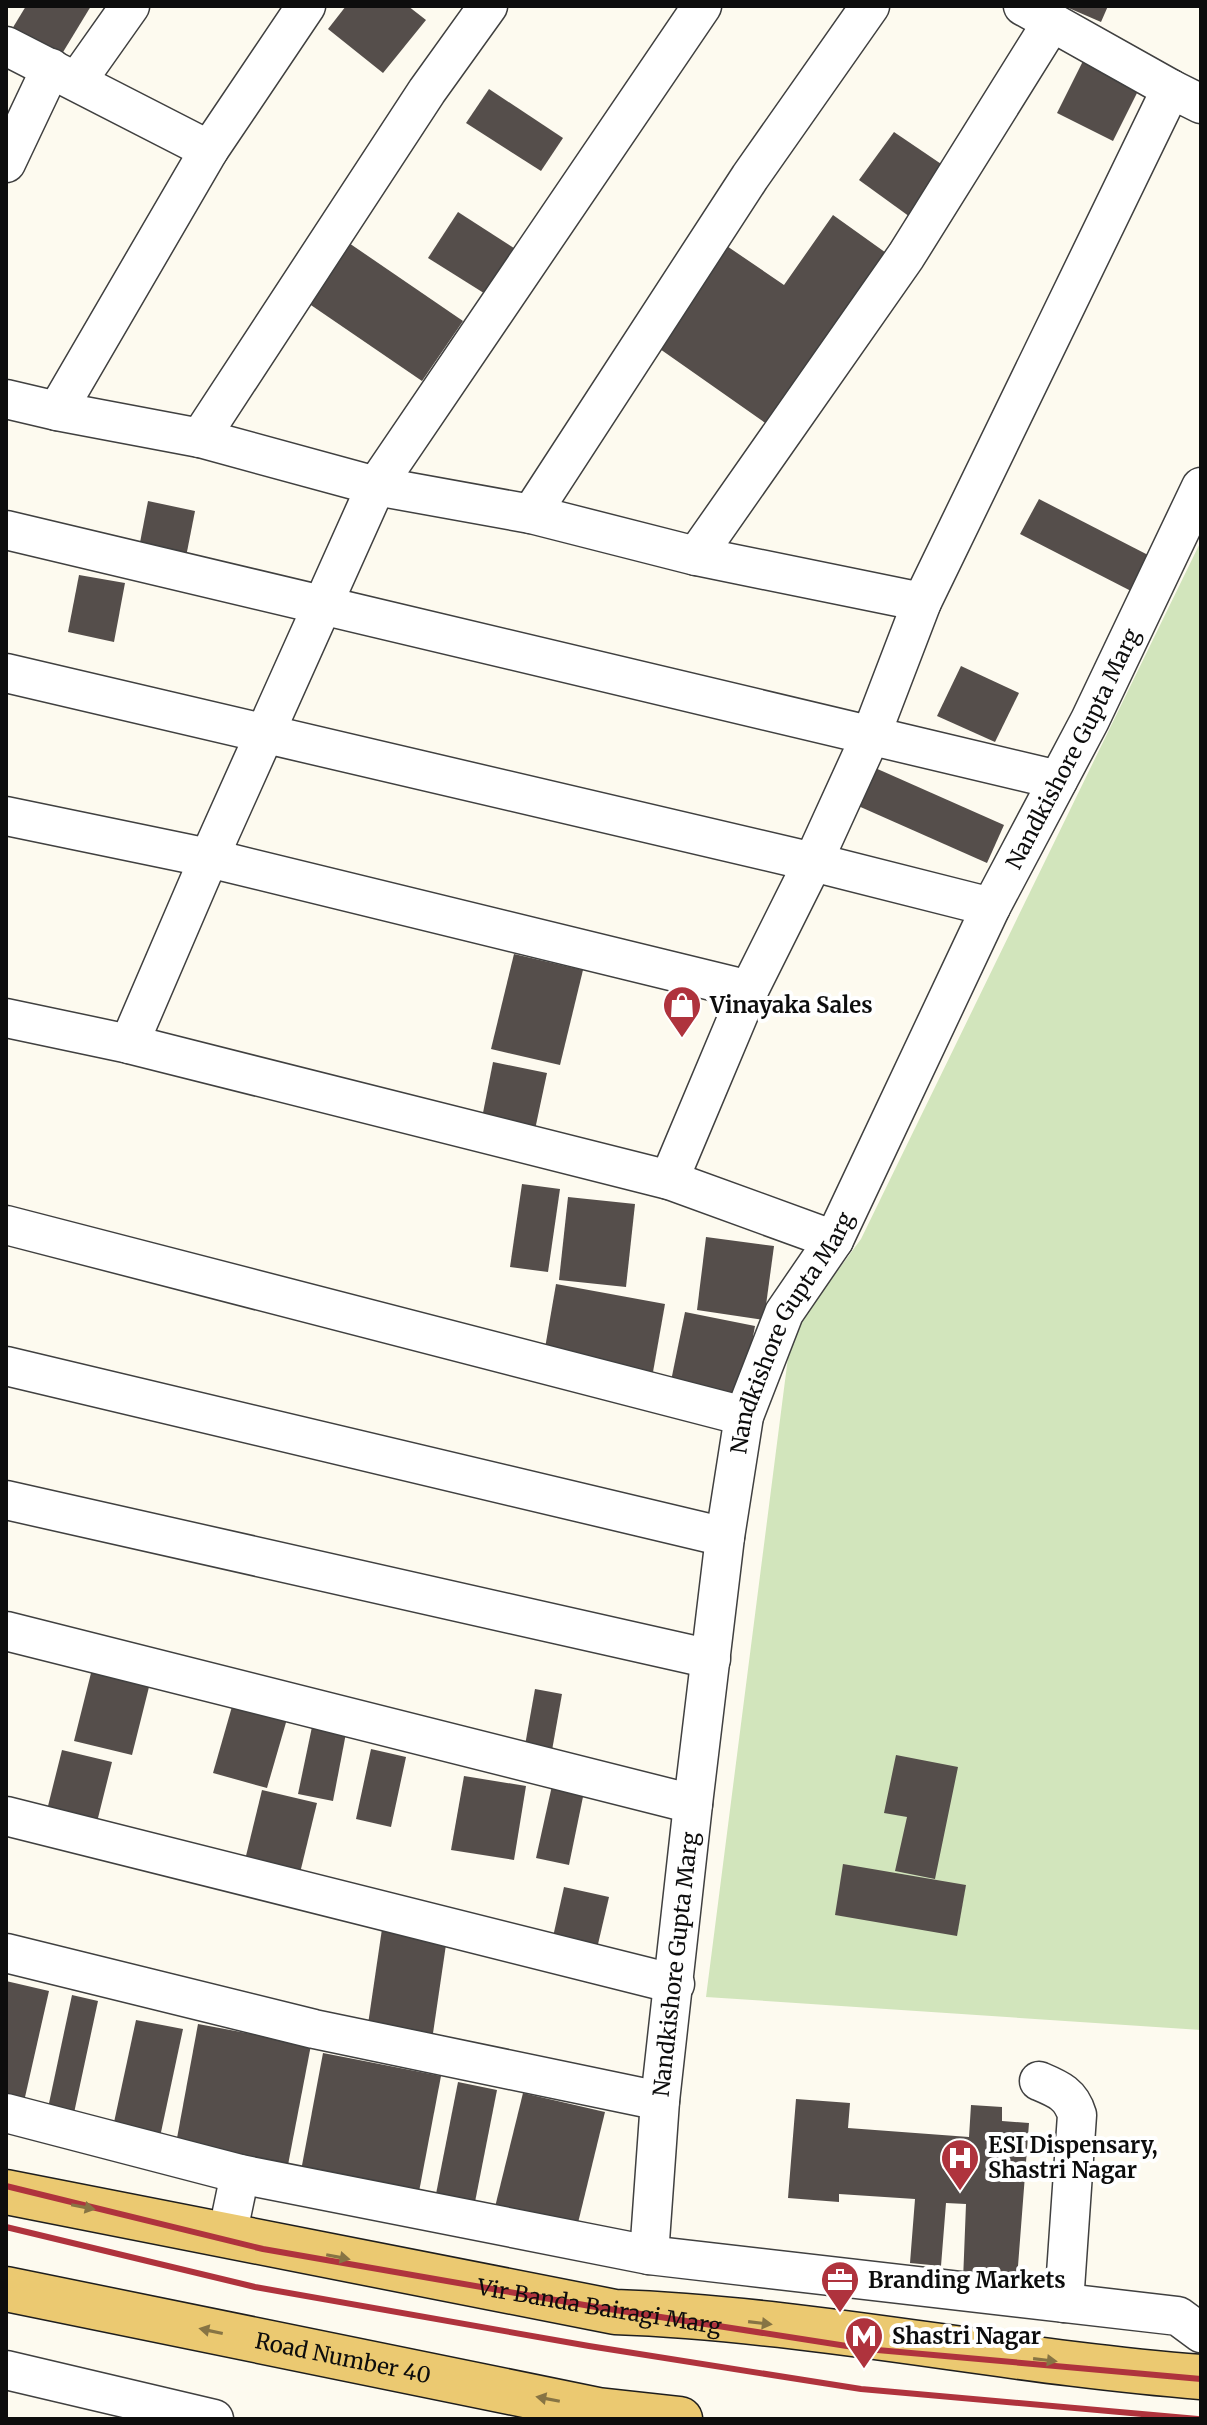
<svg xmlns="http://www.w3.org/2000/svg" width="1207" height="2425" viewBox="0 0 1207 2425" font-family="Merriweather,serif">
	<style>
		.green { fill: #d2e5bc }
		.building { fill: #554e4b }
		.lines { fill: none; stroke-linecap: round; stroke-linejoin: round }
		.minor-casing { stroke: #404040; stroke-width: 41 }
		.major-casing { stroke: #1e1e1e; stroke-width: 47 }
		.minor { stroke: #fff; stroke-width: 38 }
		.major { stroke: #ebc971; stroke-width: 44 }
		.rail { stroke: #af333d; stroke-width: 6 }
		.oneway { fill: #877444 }
		.labels { text-anchor: middle; stroke-width: 8; stroke-linejoin: round; paint-order: stroke }
		.street-label { font-size: 22px; fill: #0d0d0d; stroke: #fff }
		.poi-label { font-size: 22px; font-weight: bold; fill: #0d0d0d; stroke: #fff; text-anchor: start }
	</style>
	<rect width="100%" height="100%" fill="#fdfaef"/>
	<!-- green -->
	<polygon class="green" points="1201,541 1201,2030 706,1997 791,1334 861,1239"/>
	<!-- building -->
	<g class="building">
		<polygon points="26,6 91,6 57,62 9,34"/>
		<polygon points="346,6 408,6 426,20 383,73 328,29"/>
		<polygon points="1064,6 1108,6 1101,22"/>
		<polygon points="1087,53 1143,81 1113,141 1057,113"/>
		<polygon points="489,89 563,138 541,171 466,123"/>
		<polygon points="894,132 953,172 917,222 859,180"/>
		<polygon points="458,212 517,250 487,295 428,258"/>
		<polygon points="833,215 896,260 771,427 650,342 721,242 784,285"/>
		<polygon points="346,241 463,321 422,381 305,301"/>
		<polygon points="1039,499 1150,556 1131,591 1020,534"/>
		<polygon points="148,501 195,511 184,567 137,558"/>
		<polygon points="79,575 125,583 114,642 68,632"/>
		<polygon points="961,666 1019,693 995,742 937,716"/>
		<polygon points="873,767 1004,825 987,863 856,805"/>
		<polygon points="514,954 583,970 560,1065 491,1049"/>
		<polygon points="493,1062 547,1073 533,1139 480,1128"/>
		<polygon points="522,1184 560,1189 548,1272 510,1267"/>
		<polygon points="568,1197 635,1204 626,1287 559,1280"/>
		<polygon points="706,1237 774,1246 764,1320 697,1310"/>
		<polygon points="556,1284 665,1304 653,1372 544,1354"/>
		<polygon points="685,1312 755,1326 742,1395 671,1381"/>
		<polygon points="92,1669 150,1683 132,1755 74,1741"/>
		<polygon points="535,1689 562,1694 551,1756 524,1751"/>
		<polygon points="233,1703 287,1719 267,1788 213,1773"/>
		<polygon points="313,1722 347,1728 333,1801 298,1794"/>
		<polygon points="371,1749 406,1757 391,1827 356,1819"/>
		<polygon points="62,1750 112,1762 95,1830 45,1818"/>
		<polygon points="896,1755 958,1767 935,1879 895,1871 907,1817 884,1813"/>
		<polygon points="464,1776 526,1786 514,1860 451,1850"/>
		<polygon points="553,1781 585,1787 569,1865 536,1858"/>
		<polygon points="262,1790 317,1803 300,1873 245,1860"/>
		<polygon points="843,1864 966,1885 957,1936 835,1915"/>
		<polygon points="564,1887 609,1897 595,1957 551,1946"/>
		<polygon points="383,1922 448,1931 431,2047 366,2038"/>
		<polygon points="6,1981 49,1991 23,2106 6,2102"/>
		<polygon points="72,1995 98,2001 74,2113 48,2108"/>
		<polygon points="136,2020 183,2029 160,2137 113,2127"/>
		<polygon points="198,2024 311,2045 287,2170 175,2149"/>
		<polygon points="323,2053 441,2076 418,2197 300,2176"/>
		<polygon points="458,2082 497,2090 474,2207 435,2199"/>
		<polygon points="523,2093 605,2112 577,2227 495,2207"/>
		<polygon points="796,2099 850,2103 848,2128 969,2137 971,2105 1002,2107 1002,2121 1029,2123 1017,2279 963,2281 966,2204 946,2203 941,2266 910,2263 915,2199 839,2194 839,2202 788,2198"/>
	</g>
	<g class="lines">
		<defs>
			<g id="minor">
				<polyline points="1023,6 1171,89"/>
				<polyline points="6,46 209,150"/>
				<polyline points="77,81 130,6"/>
				<polyline points="6,163 51,68"/>
				<polyline points="6,399 57,411 200,438 376,486 531,514 696,556 922,602"/>
				<polyline points="57,411 209,150 306,6"/>
				<polyline points="200,438 427,91 488,6"/>
				<polyline points="531,514 750,177 870,6"/>
				<polyline points="6,530 1058,780"/>
				<polyline points="696,556 906,256 1052,22"/>
				<polyline points="6,673 813,862 991,907"/>
				<polyline points="6,816 209,858 749,990"/>
				<polyline points="6,1018 129,1044 669,1180 834,1240"/>
				<polyline points="129,1044 209,858 376,486 702,6"/>
				<polyline points="669,1180 749,990 813,862 871,735 922,602 1171,89 1201,104"/>
				<polyline points="6,1225 744,1416"/>
				<polyline points="6,1366 725,1537"/>
				<polyline points="6,1500 711,1659"/>
				<polyline points="6,1631 693,1804"/>
				<polyline points="6,1816 675,1984"/>
				<polyline points="6,1953 314,2029 660,2101"/>
				<path d="M1039 2081C1058 2089 1071 2094 1077 2115L1064 2303"/>
				<polyline points="6,2113 240,2174 649,2255 1178,2316 1201,2333"/>
				<polyline points="227,2236 240,2174"/>
				<path id="s1" d="M649 2255 660 2101 693 1804 725 1537 744 1416 784 1313 834 1240 991 907 1090 720 1201 487"/>
				<polyline points="6,2370 214,2419"/>
			</g>
			<g id="major">
				<path d="M6 2192 615 2312C811 2319 1005 2362 1201 2377"/>
				<path id="s2" d="M6 2289 598 2410 680 2419"/>
			</g>
		</defs>
		<!-- minor casing -->
		<use href="#minor" class="minor-casing"/>
		<!-- major casing -->
		<use href="#major" class="major-casing"/>
		<!-- minor -->
		<use href="#minor" class="minor"/>
		<!-- major -->
		<use href="#major" class="major"/>
		<!-- rail -->
		<g class="rail">
			<path id="s3" d="M6 2186 263 2249 596 2307 866 2349 1201 2379"/>
			<polyline points="6,2227 255,2287 589,2346 861,2389 1198,2419"/>
		</g>
	</g>
	<!-- one-way arrows -->
	<defs><path id="oneway-solid" d="M-6-.8H1V-3.2L6.5 0L1 3.2V.8H-6Z" transform="scale(2)"/></defs>
	<g class="oneway">
		<use href="#oneway-solid" transform="translate(83 2207) rotate(11)"/>
		<use href="#oneway-solid" transform="translate(338 2257) rotate(11)"/>
		<use href="#oneway-solid" transform="translate(760 2323) rotate(7)"/>
		<use href="#oneway-solid" transform="translate(211 2331) rotate(-168)"/>
		<use href="#oneway-solid" transform="translate(1045 2360) rotate(7)"/>
		<use href="#oneway-solid" transform="translate(548 2399) rotate(-169)"/>
	</g>
	<!-- icons -->
	<defs>
		<symbol id="shop-pin" viewBox="-11 -11 22 30"><path d="M0 17L-7.5 6A9.5 9.5 0 1 1 7.5 6Z" fill="#af333d" stroke="#fff"/><path d="M-5-2.5h2.3a2.7 3.5 0 0 1 5.4 0H5L5.5 6h-11ZM-1.5-2.5h3a1.5 2.3 0 0 0-3 0Z" fill="#fff"/></symbol>
		<symbol id="hospital-pin" viewBox="-11 -11 22 30"><path d="M0 17L-7.5 6A9.5 9.5 0 1 1 7.5 6Z" fill="#af333d" stroke="#fff"/><path d="M-5-5h3v3.5h4V-5h3V5h-3V1.5h-4V5h-3Z" fill="#fff"/></symbol>
		<symbol id="office-pin" viewBox="-11 -11 22 30"><path d="M0 17L-7.5 6A9.5 9.5 0 1 1 7.5 6Z" fill="#af333d" stroke="#fff"/><path d="M-6-3h4V-5.5h4V-3h4V5H-6ZM-1-4.5V-3h2v-1.5ZM-6 0V1H6V0Z" fill="#fff"/></symbol>
		<symbol id="metro-pin" viewBox="-11 -11 22 30"><path d="M0 17L-7.5 6A9.5 9.5 0 1 1 7.5 6Z" fill="#af333d" stroke="#fff"/><path d="M-5.5 5V-5H-3L0 0L3-5H5.5V5H3V-.5L0 4L-3-.5V5Z" fill="#fff"/></symbol>
	</defs>
	<g fill-rule="evenodd">
		<use href="#shop-pin" x="660" y="983" width="44" height="60"/>
		<use href="#hospital-pin" x="938" y="2136" width="44" height="60"/>
		<use href="#office-pin" x="818" y="2258" width="44" height="60"/>
		<use href="#metro-pin" x="842" y="2314" width="44" height="60"/>
	</g>
	<g class="labels">
		<!-- street labels -->
		<g class="street-label">
			<text dy="8" stroke="none"><textPath href="#s1" startOffset="1590">Nandkishore Gupta Marg</textPath></text>
			<text dy="8" stroke="none"><textPath href="#s1" startOffset="940">Nandkishore Gupta Marg</textPath></text>
			<text dy="8" stroke="none"><textPath href="#s1" startOffset="292">Nandkishore Gupta Marg</textPath></text>
			<text dy="8" stroke="none"><textPath href="#s3" startOffset="606">Vir Banda Bairagi Marg</textPath></text>
			<text dy="8" stroke="none"><textPath href="#s2" startOffset="344">Road Number 40</textPath></text>
		</g>
		<!-- poi labels -->
		<g class="poi-label">
			<text x="710" y="1013">Vinayaka Sales</text>
			<text x="988" y="2153">ESI Dispensary,<tspan x="988" dy="25">Shastri Nagar</tspan></text>
			<text x="868" y="2288">Branding Markets</text>
			<text x="892" y="2344">Shastri Nagar</text>
		</g>
	</g>
	<!-- border -->
	<rect width="1207" height="2425" fill="none" stroke="#0d0d0d" stroke-width="16"/>
</svg>
